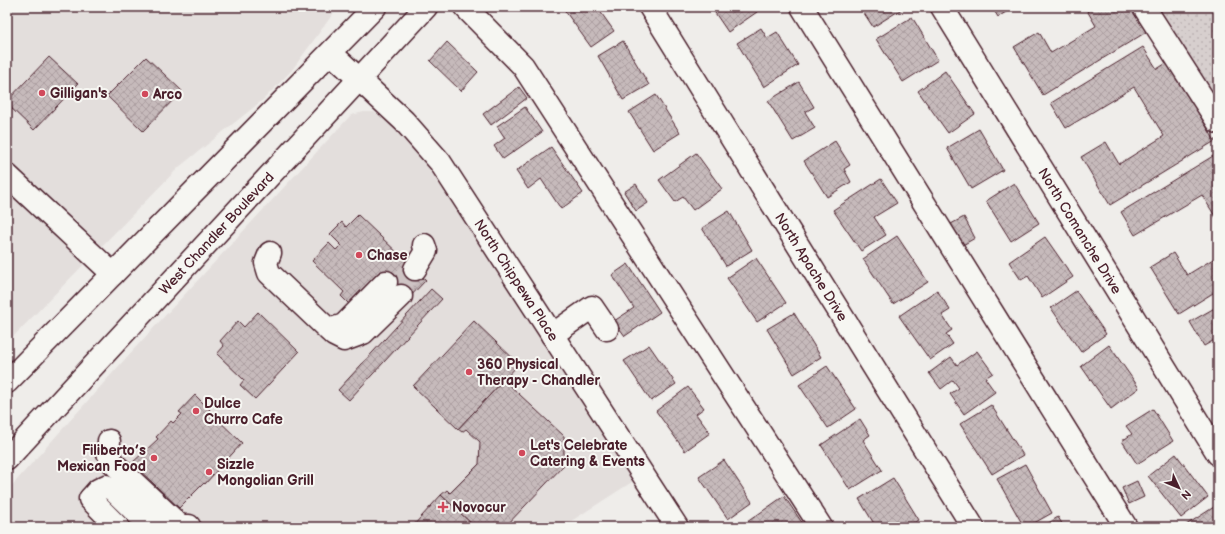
<svg xmlns="http://www.w3.org/2000/svg" width="1225" height="534" viewBox="0 0 1225 534" font-family="'Balsamiq Sans',sans-serif">
	<style>
		.built { fill: #e3dedc }
		.park { fill: url(#park-dots); stroke: #90777c }
		.building { fill: url(#building-cross-hatch); stroke: #4a1f2b }
		.lines { fill: none; stroke-linecap: round; stroke-linejoin: round }
		.minor-tunnel { stroke: #cec4c4; stroke-width: 22; stroke-dasharray: 22 11; stroke-linecap: butt }
		.minor-casing { stroke: #4a1f2b; stroke-width: 25 }
		.major-casing { stroke: #4a1f2b; stroke-width: 25 }
		.minor { stroke: #f6f6f2; stroke-width: 22 }
		.major { stroke: #f6f6f2; stroke-width: 22 }
		.poi-dot { fill: #d1495b; stroke: #f6f6f2; stroke-width: 1.5 }
		.labels { text-anchor: middle; stroke-width: 4; stroke-linejoin: round; paint-order: stroke }
		.poi-label { font-size: 14px; font-weight: bold; fill: #4a1f2b; stroke: #f6f6f2; text-anchor: start }
		.street-label { font-size: 14px; fill: #4a1f2b; stroke: #f6f6f2 }
	</style>
	<defs>
		<pattern id="park-dots" width="8" height="8" patternUnits="userSpaceOnUse"><rect width="8" height="8" fill="#d7cfce"/><path d="M2 2h.1M6 6h.1" fill="none" stroke="#bab1b1" stroke-width="1.8" stroke-linecap="round"/></pattern>
		<pattern id="building-cross-hatch" width="8" height="8" patternUnits="userSpaceOnUse"><rect width="8" height="8" fill="#c6babb"/><path d="M0 0l8 8M0 8l8-8" fill="none" stroke="#ac9fa1"/></pattern>
	</defs>
	<rect width="100%" height="100%" fill="#efedea"/>
	<filter id="ink" filterUnits="userSpaceOnUse"><feTurbulence type="fractalNoise" baseFrequency=".025" numOctaves="2"/><feDisplacementMap in="SourceGraphic" scale="8" xChannelSelector="R" yChannelSelector="G"/><feConvolveMatrix kernelMatrix="1 2 1 2 8 2 1 2 1" color-interpolation-filters="sRGB"/></filter>
	<g filter="url(#ink)">
		<!-- built -->
		<g class="built">
			<polygon points="7,7 338,7 292,70 264,99 179,167 7,343"/>
			<polygon points="364,112 374,112 381,117 398,131 417,150 635,480 562,527 7,527 7,491 135,348 351,115"/>
		</g>
		<!-- park -->
		<polygon class="park" points="1149,7 1218,7 1218,115"/>
		<!-- building -->
		<g class="building">
			<polygon points="570,7 597,7 614,31 591,47 565,11"/>
			<polygon points="711,7 754,7 757,12 728,32"/>
			<polygon points="860,7 905,7 873,27"/>
			<polygon points="992,7 1014,7 998,17"/>
			<polygon points="1085,7 1133,7 1148,31 1043,95 1014,47 1039,32 1051,53 1096,26"/>
			<polygon points="912,17 938,60 903,82 876,39"/>
			<polygon points="761,28 767,38 777,32 798,65 764,87 737,43"/>
			<polygon points="623,41 649,85 623,100 598,56"/>
			<polygon points="447,42 478,72 461,91 430,61"/>
			<polygon points="1143,47 1157,69 1168,62 1215,141 1110,205 1081,157 1106,142 1119,164 1164,136 1134,87 1066,128 1051,103"/>
			<polygon points="49,57 78,84 34,130 7,104 7,101"/>
			<polygon points="146,57 182,91 143,131 107,96"/>
			<polygon points="945,71 975,114 948,133 918,91"/>
			<polygon points="799,82 814,107 805,112 815,128 793,141 768,101"/>
			<polygon points="519,87 527,98 491,125 483,114"/>
			<polygon points="656,95 680,133 653,150 629,112"/>
			<polygon points="525,107 542,132 503,159 494,146 505,138 497,126"/>
			<polygon points="979,129 1003,170 971,189 947,148"/>
			<polygon points="835,141 850,165 844,169 851,182 827,197 804,161"/>
			<polygon points="551,147 583,193 561,209 541,179 528,189 516,171"/>
			<polygon points="696,153 722,189 693,210 683,197 675,202 659,180"/>
			<polygon points="1218,153 1218,221 1202,195 1135,235 1121,212"/>
			<polygon points="881,179 897,203 874,217 886,235 861,251 833,210"/>
			<polygon points="1014,183 1039,223 1011,241 986,201"/>
			<polygon points="636,184 648,203 636,211 624,192"/>
			<polygon points="729,211 752,250 726,266 702,228"/>
			<polygon points="358,215 426,280 406,301 352,307 341,296 344,292 312,261 329,243 336,250 341,245 330,234 342,222 346,227"/>
			<polygon points="964,217 975,238 961,246 949,225"/>
			<polygon points="897,236 928,282 893,304 863,259"/>
			<polygon points="1045,237 1073,277 1042,298 1028,276 1021,280 1009,262"/>
			<polygon points="1173,253 1187,275 1218,256 1218,290 1179,314 1150,267"/>
			<polygon points="756,258 786,303 757,322 727,278"/>
			<polygon points="628,264 660,312 625,336 614,321 634,308 612,275"/>
			<polygon points="431,289 442,299 349,400 338,390"/>
			<polygon points="937,290 950,310 942,315 952,330 946,334 953,344 930,360 899,316"/>
			<polygon points="1076,291 1106,334 1081,352 1051,308"/>
			<polygon points="1218,306 1218,338 1204,346 1190,322"/>
			<polygon points="258,312 299,352 255,399 240,385 244,380 217,354 224,346 220,341 238,321 244,327"/>
			<polygon points="794,313 821,357 794,374 767,329"/>
			<polygon points="474,321 519,364 458,429 413,386"/>
			<polygon points="649,345 676,384 651,401 624,361"/>
			<polygon points="1109,345 1139,388 1111,409 1081,366"/>
			<polygon points="977,351 993,373 985,378 995,392 964,414 950,394 959,388 953,380 941,389 929,373 951,357 957,365"/>
			<polygon points="827,366 856,409 828,428 799,385"/>
			<polygon points="504,380 564,436 564,465 505,527 475,527 441,495 447,490 450,493 479,464 480,442 466,429 462,432 458,429"/>
			<polygon points="688,387 704,408 696,414 710,433 685,451 656,411"/>
			<polygon points="195,395 210,410 209,411 242,443 205,484 204,483 179,508 132,463 158,439 156,437 171,421 173,423 182,414 179,412"/>
			<polygon points="991,405 1023,455 992,474 960,424"/>
			<polygon points="1153,409 1173,441 1137,464 1122,441 1132,434 1126,426"/>
			<polygon points="860,419 870,435 863,440 882,470 850,490 821,445"/>
			<polygon points="1176,454 1208,497 1181,518 1148,476"/>
			<polygon points="724,460 752,502 728,519 699,477"/>
			<polygon points="1025,464 1052,513 1027,527 1024,527 997,479"/>
			<polygon points="893,478 919,520 907,527 876,527 859,499"/>
			<polygon points="1137,481 1144,497 1129,504 1122,488"/>
			<polygon points="441,495 475,527 412,527"/>
			<polygon points="784,496 805,527 740,527"/>
			<polygon points="1214,507 1218,513 1218,527 1183,527"/>
			<polygon points="1058,517 1064,527 1042,527"/>
		</g>
		<g class="lines">
			<!-- minor-tunnel -->
			<g class="minor-tunnel">
				<polyline points="394,289 415,269"/>
				<polyline points="126,520 133,527"/>
			</g>
			<defs>
				<g id="minor">
					<polyline points="465,7 523,66 821,527"/>
					<path id="s1" d="M650 7 973 527"/>
					<polyline points="802,7 1126,527"/>
					<path id="s2" d="M942 7 1218 454"/>
					<polyline points="1144,7 1218,122"/>
					<path id="s3" d="M331 53 404 121 440 162 677 527"/>
					<polyline points="7,175 113,274"/>
					<polyline points="270,253 266,263 269,273 334,335 344,340 363,333 401,296"/>
					<polyline points="415,269 426,251 424,245"/>
					<polyline points="329,330 344,325 386,282"/>
					<polyline points="552,335 592,307 607,329"/>
					<polyline points="109,441 108,453 112,462 178,524 183,526 189,526"/>
					<polyline points="91,498 98,490 106,486 112,489 151,527"/>
					<polyline points="90,499 118,527"/>
				</g>
				<g id="major">
					<polyline points="7,382 375,7"/>
					<path id="s4" d="M7 459 426 7"/>
				</g>
			</defs>
			<!-- minor casing -->
			<use href="#minor" class="minor-casing"/>
			<!-- major casing -->
			<use href="#major" class="major-casing"/>
			<!-- minor -->
			<use href="#minor" class="minor"/>
			<!-- major -->
			<use href="#major" class="major"/>
		</g>
	</g>
	<!-- markers -->
	<g class="poi-dot">
		<circle cx="42" cy="93" r="4"/>
		<circle cx="145" cy="94" r="4"/>
		<circle cx="359" cy="255" r="4"/>
		<circle cx="469" cy="372" r="4"/>
		<circle cx="196" cy="411" r="4"/>
		<circle cx="522" cy="453" r="4"/>
		<circle cx="154" cy="458" r="4"/>
		<circle cx="209" cy="472" r="4"/>
		<path d="M441 501h4v4h4v4h-4v4h-4v-4h-4v-4h4z"/>
	</g>
	<g class="labels">
		<!-- poi labels -->
		<g class="poi-label">
			<text x="50" y="98">Gilligan's</text>
			<text x="153" y="99">Arco</text>
			<text x="367" y="260">Chase</text>
			<text x="477" y="369">360 Physical<tspan x="477" dy="16">Therapy - Chandler</tspan></text>
			<text x="204" y="408">Dulce<tspan x="204" dy="16">Churro Cafe</tspan></text>
			<text x="530" y="450">Let's Celebrate<tspan x="530" dy="16">Catering &amp; Events</tspan></text>
			<text x="146" y="455" text-anchor="end">Filiberto’s<tspan x="146" dy="16">Mexican Food</tspan></text>
			<text x="217" y="469">Sizzle<tspan x="217" dy="16">Mongolian Grill</tspan></text>
			<text x="452" y="512">Novocur</text>
		</g>
		<!-- street labels -->
		<g class="street-label">
			<text dy="5" stroke="none"><textPath href="#s2" startOffset="263">North Comanche Drive</textPath></text>
			<text dy="5" stroke="none"><textPath href="#s4" startOffset="308">West Chandler Boulevard</textPath></text>
			<text dy="5" stroke="none"><textPath href="#s1" startOffset="306">North Apache Drive</textPath></text>
			<text dy="5" stroke="none"><textPath href="#s3" startOffset="295">North Chippewa Place</textPath></text>
		</g>
	</g>
	<!-- margin -->
	<rect width="1225" height="534" fill="none" stroke="#f6f6f2" stroke-width="24"/>
	<rect x="12" y="12" width="1201" height="510" fill="none" stroke="#4a1f2b" stroke-width="1.5" filter="url(#ink)"/>
	<!-- north arrow -->
	<g transform="translate(1179 488) rotate(134)" stroke="#f6f6f2" stroke-width="3" paint-order="stroke">
	<path d="M0-3L7 15L0 10L-7 15Z" fill="#4a1f2b"/>
	<text y="-6" font-size="11" font-weight="bold" text-anchor="middle" fill="#4a1f2b">N</text>
	</g>
</svg>
